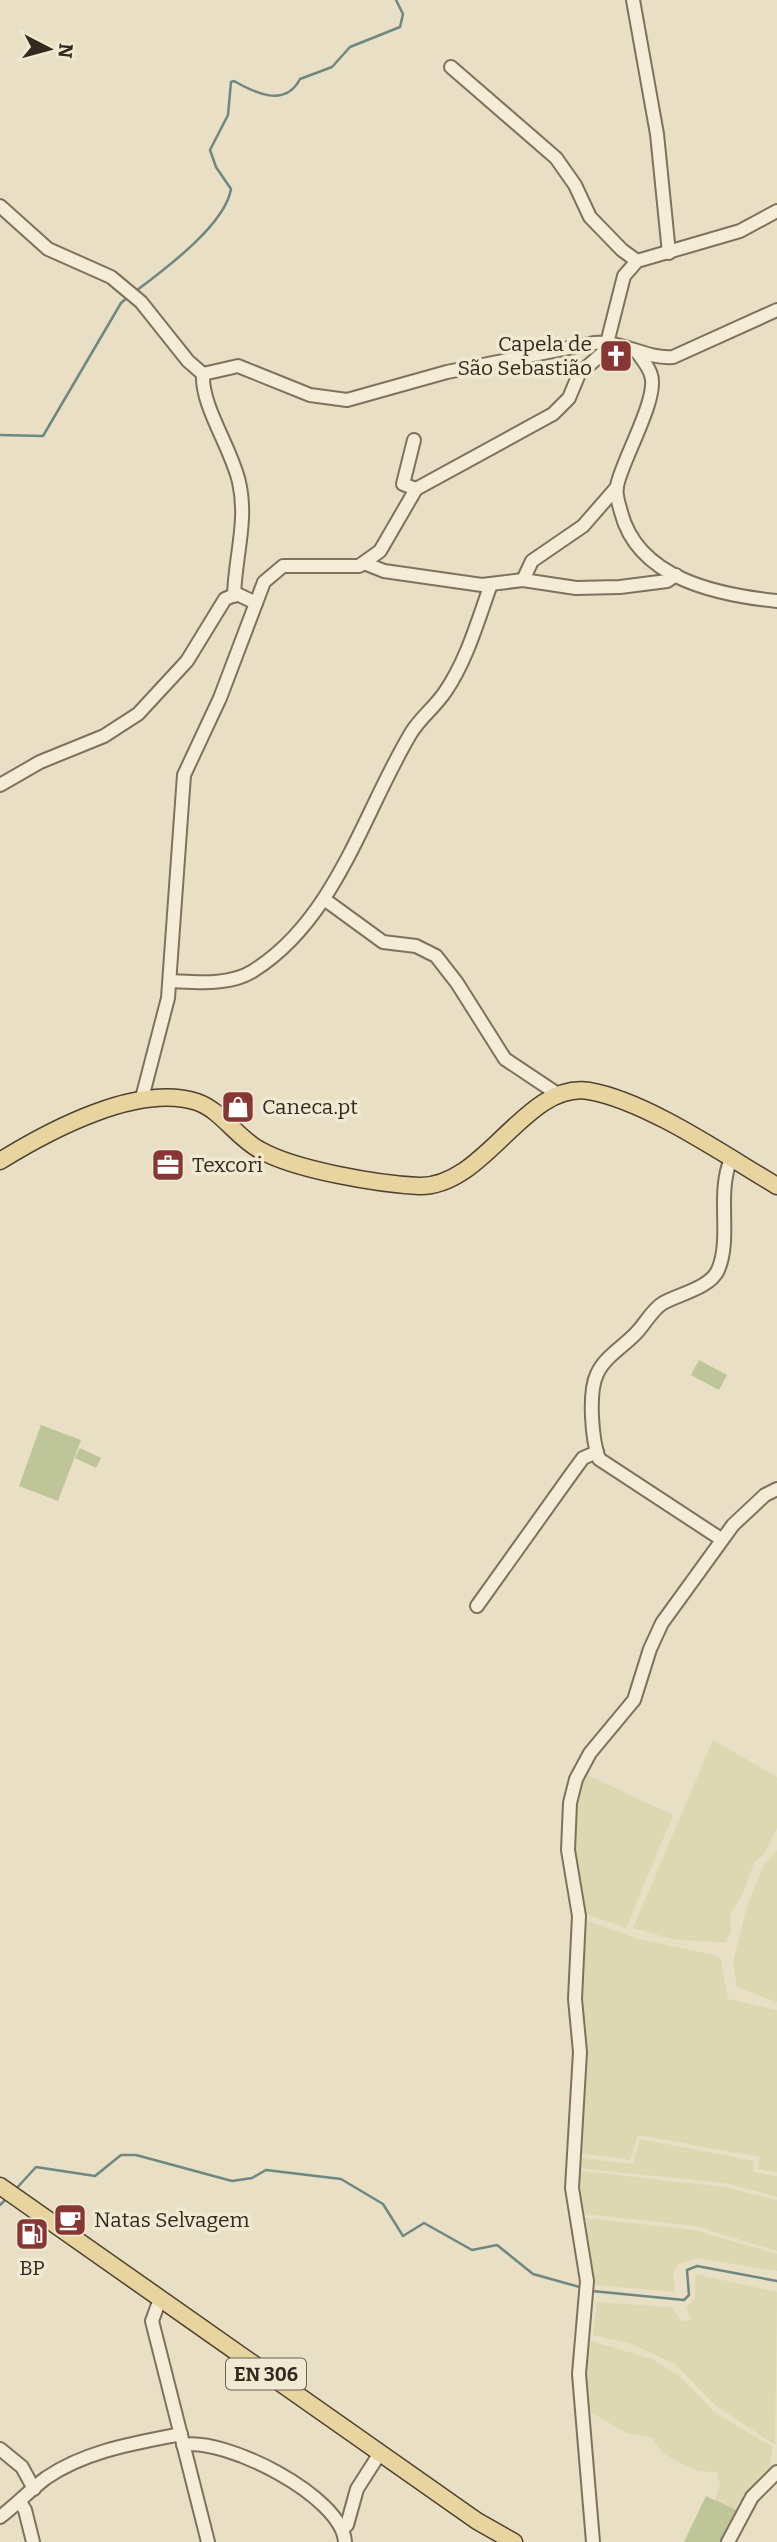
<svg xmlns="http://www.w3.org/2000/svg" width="777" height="2542" viewBox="0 0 777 2542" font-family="Bitter,serif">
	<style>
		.farmland { fill: #ddd8b2 }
		.green { fill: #bec599 }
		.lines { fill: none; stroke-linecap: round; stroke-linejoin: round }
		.stream { stroke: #6d8883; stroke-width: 2.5 }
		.minor-casing { stroke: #80715c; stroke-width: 16 }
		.major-casing { stroke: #4f4030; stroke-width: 19 }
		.minor { stroke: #f4ecd6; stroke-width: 12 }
		.major { stroke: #e7d49f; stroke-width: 16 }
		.labels { text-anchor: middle; stroke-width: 7; stroke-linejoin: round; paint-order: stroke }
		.shield { fill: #f1e9d2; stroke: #6b6355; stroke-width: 2 }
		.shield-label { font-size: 19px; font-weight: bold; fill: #32291f }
		.poi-label { font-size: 21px; fill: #32291f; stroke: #f1e9d2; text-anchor: start }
	</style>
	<rect width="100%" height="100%" fill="#e8dfc4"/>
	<!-- farmland -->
	<g class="farmland">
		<polygon points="713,1740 777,1777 777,1828 765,1853 754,1863 743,1893 730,1915 731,1931 725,1943 672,1939 633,1928"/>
		<polygon points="583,1773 673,1815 626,1928 583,1913 572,1844 575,1799"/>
		<polygon points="777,1850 777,2002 737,1987 733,1963 747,1907 763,1866"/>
		<polygon points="585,1920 638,1939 714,1955 721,1960 728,1999 777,2010 777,2172 758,2169 760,2157 638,2135 630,2160 579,2153 585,2051 578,1996"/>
		<polygon points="640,2139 754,2161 753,2172 777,2176 777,2197 730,2184 581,2168 582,2158 633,2164"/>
		<polygon points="581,2171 724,2187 777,2200 777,2251 696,2226 585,2214 581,2204"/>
		<polygon points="585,2218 694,2230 777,2254 777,2271 697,2258 679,2264 673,2274 675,2292 595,2285"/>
		<polygon points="695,2274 777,2292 775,2445 715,2405 675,2364 632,2344 593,2335 597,2302 671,2307 681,2321 691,2320 686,2308 695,2297"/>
		<polygon points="591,2341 652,2359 679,2376 714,2412 773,2447 769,2469 754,2484 739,2511 715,2500 720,2485 717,2472 697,2471 678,2462 663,2453 651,2437 627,2433 587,2410 586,2352"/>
	</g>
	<!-- green -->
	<g class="green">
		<polygon points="699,1360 727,1375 719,1390 691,1375"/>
		<polygon points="41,1425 81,1440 58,1501 19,1486"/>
		<polygon points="80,1448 101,1458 96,1468 75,1458"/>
		<polygon points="706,2496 739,2511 724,2542 684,2542"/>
	</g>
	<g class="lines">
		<!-- stream -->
		<g class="stream">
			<path d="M136 291C165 269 225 225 231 189L216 167 210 150 228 115 231 82 234 81C255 93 285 108 300 79L332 67 350 47 400 27 403 14 396 0"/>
			<polyline points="0,435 43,436 121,303 128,297"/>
			<polyline points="15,2190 36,2167 95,2176 121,2155 136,2155 232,2181 252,2178 266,2170 341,2179 383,2204 403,2236 424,2223 472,2250 497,2245 533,2274 583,2288"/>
			<polyline points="0,2205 8,2197"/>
			<polyline points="592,2291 684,2300 689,2295 687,2270 697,2266 777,2281"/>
		</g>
		<defs>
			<g id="minor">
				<polyline points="633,0 657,134 669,253"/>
				<polyline points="451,67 556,158 575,185 590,217 622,250 637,261"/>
				<path d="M0 206 48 249 111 277 141 302 188 361 203 374 238 366 310 395 347 400 447 372 594 343C622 340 644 359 673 357L777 310"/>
				<path d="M637 352C642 359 649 367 651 375 659 398 622 460 617 486 615 495 619 504 621 512 638 579 718 595 777 601"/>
				<path d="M203 374C201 406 231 447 239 482 248 521 235 556 234 596"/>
				<polyline points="414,440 403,484 416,489"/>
				<polyline points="364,563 384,571 482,585 523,580 576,588 620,587 667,581 676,575"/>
				<polyline points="523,580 532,561 583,526 617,487"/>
				<polyline points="0,785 40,762 104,736 138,714 187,661 225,599 237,594 256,603"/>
				<polyline points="324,899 383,942 416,946 436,956 457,983 505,1059 559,1095"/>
				<path d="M170 981C196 982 229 986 253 971 336 919 363 813 411 733 420 718 435 707 445 692 467 660 478 620 491 584"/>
				<polyline points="142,1098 168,998 184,775 220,698 264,582 283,566 359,566 380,551 416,489 553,414 569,398 579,374 605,351 624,276 637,261 740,231 777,211"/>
				<path d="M721 1539 599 1459C592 1440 588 1393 597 1374 605 1356 626 1345 638 1331 646 1322 653 1309 663 1303 679 1294 710 1288 718 1270 732 1238 716 1194 731 1159"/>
				<polyline points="477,1606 572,1473 583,1458 597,1452"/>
				<polyline points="160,2299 152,2321 208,2542"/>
				<path d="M183 2445C225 2437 342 2496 345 2542"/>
				<polyline points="0,2449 22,2467 34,2489"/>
				<polyline points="20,2502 25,2510 33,2542"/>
				<path d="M0 2517C16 2505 30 2490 46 2478 85 2451 135 2443 181 2434"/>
				<polyline points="342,2528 347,2525 357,2489 380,2453"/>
				<polyline points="593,2542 579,2374 587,2281 572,2188 580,2052 575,1999 579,1916 568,1850 570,1803 576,1779 590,1753 634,1700 650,1649 662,1623 733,1525 765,1495 777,1489"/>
				<polyline points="728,2542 752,2497 777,2472"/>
			</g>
			<g id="major">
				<path d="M0 1161C50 1130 138 1083 197 1102 221 1110 237 1138 260 1150 295 1170 378 1184 419 1186 485 1188 525 1081 589 1091 647 1101 726 1156 777 1186"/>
				<polyline points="0,2186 477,2521 514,2542"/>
			</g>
		</defs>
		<!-- minor casing -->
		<use href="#minor" class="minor-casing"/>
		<!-- major casing -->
		<use href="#major" class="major-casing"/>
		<!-- minor -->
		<use href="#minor" class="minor"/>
		<!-- major -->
		<use href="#major" class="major"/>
	</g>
	<!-- icons -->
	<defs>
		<symbol id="church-square" viewBox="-11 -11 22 22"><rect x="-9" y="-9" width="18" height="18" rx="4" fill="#883634" stroke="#f1e9d2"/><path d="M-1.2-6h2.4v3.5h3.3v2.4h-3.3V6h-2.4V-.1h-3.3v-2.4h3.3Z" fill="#fff"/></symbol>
		<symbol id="shop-square" viewBox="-11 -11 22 22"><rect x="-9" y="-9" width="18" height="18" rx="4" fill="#883634" stroke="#f1e9d2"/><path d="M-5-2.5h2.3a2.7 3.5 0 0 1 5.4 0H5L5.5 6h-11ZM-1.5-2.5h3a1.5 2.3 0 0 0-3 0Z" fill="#fff"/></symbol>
		<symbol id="office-square" viewBox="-11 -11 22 22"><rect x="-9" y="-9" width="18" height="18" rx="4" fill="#883634" stroke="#f1e9d2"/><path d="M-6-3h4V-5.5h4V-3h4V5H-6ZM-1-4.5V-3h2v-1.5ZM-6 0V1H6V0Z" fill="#fff"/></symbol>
		<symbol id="cafe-square" viewBox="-11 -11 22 22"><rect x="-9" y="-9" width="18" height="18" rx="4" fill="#883634" stroke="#f1e9d2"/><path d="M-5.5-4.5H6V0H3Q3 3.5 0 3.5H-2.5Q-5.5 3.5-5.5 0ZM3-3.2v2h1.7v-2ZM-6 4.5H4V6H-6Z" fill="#fff"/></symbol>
		<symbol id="fuel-square" viewBox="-11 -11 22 22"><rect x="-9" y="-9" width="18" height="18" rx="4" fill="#883634" stroke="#f1e9d2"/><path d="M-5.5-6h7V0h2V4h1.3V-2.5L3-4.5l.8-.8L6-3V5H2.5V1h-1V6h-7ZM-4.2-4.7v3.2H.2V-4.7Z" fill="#fff"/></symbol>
	</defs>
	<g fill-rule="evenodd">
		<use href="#church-square" x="597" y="337" width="38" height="38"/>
		<use href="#shop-square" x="219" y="1088" width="38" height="38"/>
		<use href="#office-square" x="149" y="1146" width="38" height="38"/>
		<use href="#cafe-square" x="51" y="2201" width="38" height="38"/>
		<use href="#fuel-square" x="13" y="2215" width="38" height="38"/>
	</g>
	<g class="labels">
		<!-- shield labels -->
		<rect class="shield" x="226" y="2358.5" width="80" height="31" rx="5"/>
		<g class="shield-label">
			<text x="266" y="2381">EN 306</text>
		</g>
		<!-- poi labels -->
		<g class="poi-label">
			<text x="592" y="351" text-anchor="end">Capela de<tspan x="592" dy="24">São Sebastião</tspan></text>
			<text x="262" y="1114">Caneca.pt</text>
			<text x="192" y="1172">Texcori</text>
			<text x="94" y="2227">Natas Selvagem</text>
			<text x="32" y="2275" text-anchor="middle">BP</text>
		</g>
	</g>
	<!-- north arrow -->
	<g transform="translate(49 49) rotate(96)" stroke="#f1e9d2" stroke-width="5" paint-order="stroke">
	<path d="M0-5L12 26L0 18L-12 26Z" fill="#32291f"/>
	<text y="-10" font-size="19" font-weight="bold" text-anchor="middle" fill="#32291f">N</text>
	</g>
</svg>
